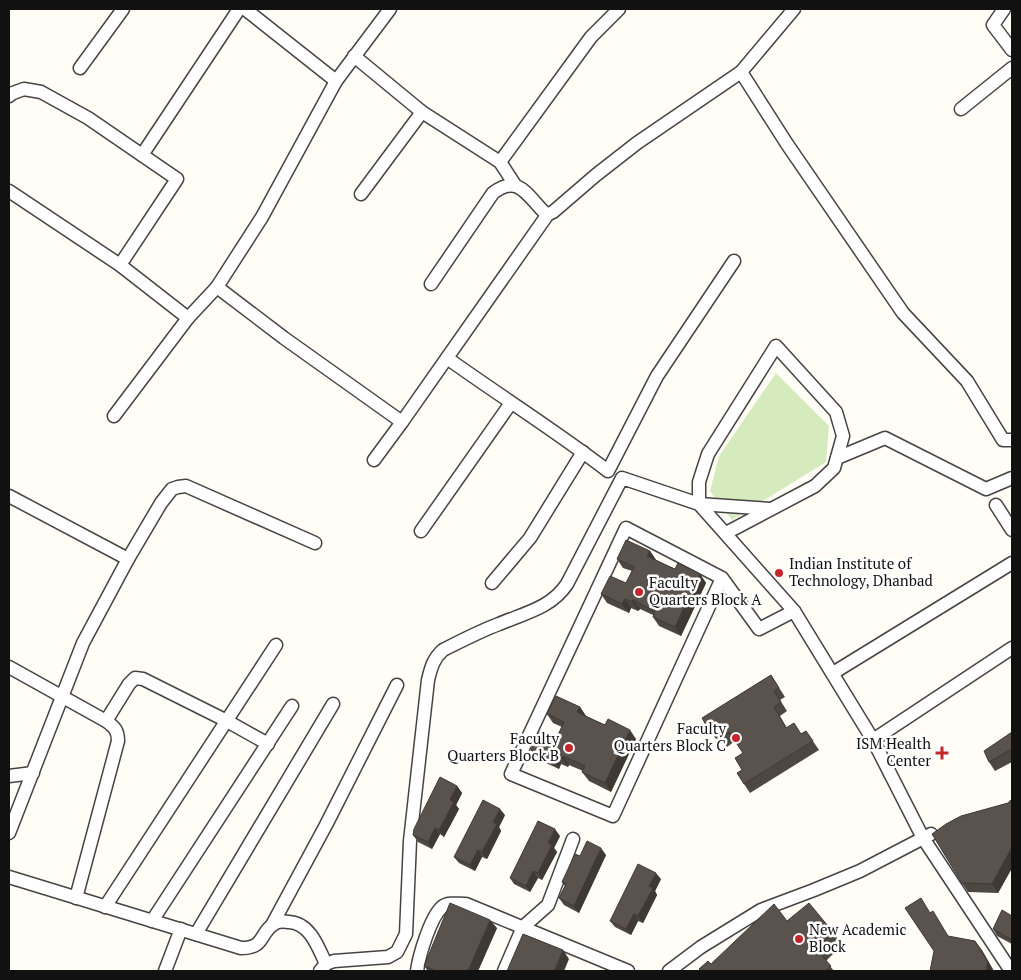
<svg xmlns="http://www.w3.org/2000/svg" width="1021" height="980" viewBox="0 0 1021 980" font-family="'PT Serif',serif">
	<style>
		.green { fill: #d5ebbd }
		.lines { fill: none; stroke-linecap: round; stroke-linejoin: round }
		.minor-casing { stroke: #444; stroke-width: 15 }
		.minor { stroke: #fff; stroke-width: 12 }
		.wall { fill: #4d4742 }
		.shaded-wall { fill: #3f3936 }
		.building { fill: #5a524d; stroke: #3f3936 }
		.poi-dot { fill: #c4262e; stroke: #fff; stroke-width: 2 }
		.labels { text-anchor: middle; stroke-width: 5; stroke-linejoin: round; paint-order: stroke }
		.poi-label { font-size: 15px; fill: #111; stroke: #fff; text-anchor: start }
	</style>
	<rect width="100%" height="100%" fill="#fffdf5"/>
	<!-- green -->
	<polygon class="green" points="776,373 829,426 826,462 732,520 710,491 719,456"/>
	<g class="lines">
		<defs>
			<g id="minor">
				<polyline points="245,9 336,81"/>
				<polyline points="1004,9 993,25 1012,50"/>
				<polyline points="354,56 422,112 500,162 515,185"/>
				<polyline points="80,68 123,9"/>
				<polyline points="741,72 787,144 903,313 967,381 1003,440 1012,440"/>
				<polyline points="9,96 13,93 24,89 41,92 88,118 177,179 120,265"/>
				<polyline points="961,109 1012,68"/>
				<polyline points="142,155 239,9"/>
				<polyline points="500,162 591,37 619,9"/>
				<polyline points="9,191 120,265 188,318"/>
				<polyline points="361,194 422,112"/>
				<path d="M431 284 493 193C519 173 528 197 545 213L548 214 553 212 596 175 637 143 741 72 794 9"/>
				<polyline points="217,287 284,338 402,422"/>
				<path d="M447 358C500 396 556 431 608 471L657 376 734 261"/>
				<polyline points="114,416 188,318 217,287 262,217 336,81 390,9"/>
				<polyline points="837,458 885,438 986,489 1012,478"/>
				<polyline points="374,460 402,422 548,214"/>
				<polyline points="9,496 128,559"/>
				<polyline points="996,505 1012,530"/>
				<polyline points="421,531 511,403"/>
				<polyline points="726,533 815,486 834,468 843,436 836,412 776,346 708,454 699,482 699,504 794,611 873,740 923,838 1011,971"/>
				<polyline points="722,578 613,816 511,774 626,528 722,578 759,629 794,611"/>
				<polyline points="492,583 530,538 583,452"/>
				<path d="M9 667 106 721C115 727 118 731 118 741L76 898"/>
				<polyline points="833,673 1012,563"/>
				<polyline points="106,721 129,684 135,678 143,679 227,721 268,744"/>
				<polyline points="873,740 1012,648"/>
				<polyline points="9,776 33,773"/>
				<polyline points="9,833 83,643 128,559 161,503 172,489 178,487 186,486 315,543"/>
				<path d="M9 877 241 948C266 948 259 933 274 924 278 921 283 921 289 922 310 923 318 947 326 964"/>
				<polyline points="105,907 276,645"/>
				<polyline points="152,921 292,706"/>
				<polyline points="272,925 326,825 397,685"/>
				<polyline points="196,934 333,704"/>
				<polyline points="165,971 181,929"/>
				<path d="M320 971 326 964 334 961 388 957 397 952 406 934 410 841 428 680C431 668 433 659 443 650 461 641 480 631 499 624 525 613 551 608 567 584L622 478 699 504 770 509"/>
				<path d="M417 971C419 956 430 918 442 907 448 902 458 904 466 904L628 971"/>
				<polyline points="504,971 523,927 548,905 573,839"/>
				<polyline points="669,971 701,947 761,910 814,890 860,871 931,834"/>
			</g>
		</defs>
		<!-- minor casing -->
		<use href="#minor" class="minor-casing"/>
		<!-- minor -->
		<use href="#minor" class="minor"/>
	</g>
	<!-- wall -->
	<g class="wall">
		<polygon points="650,551 656,560 675,569 700,574 706,583 681,636 659,626 653,617 653,615 640,609 638,611 631,608 629,613 607,603 601,594 626,583 632,571 623,568 617,559"/>
		<polygon points="771,675 785,697 780,700 787,711 780,716 787,728 801,734 806,731 819,750 750,793 744,784 742,770 743,753 735,741 727,747 720,737 716,739 709,730"/>
		<polygon points="580,707 586,716 636,739 611,792 589,781 582,772 583,771 569,765 568,767 561,764 559,769 537,759 531,750 556,739 562,727 553,723 547,714"/>
		<polygon points="1012,732 1012,762 995,771 989,762"/>
		<polygon points="457,786 462,793 456,805 459,809 444,837 440,834 432,849 418,842 413,835"/>
		<polygon points="1012,799 1012,868 998,893 968,892 962,883 1008,803"/>
		<polygon points="505,815 499,827 501,831 487,859 482,857 475,871 459,863 454,857"/>
		<polygon points="560,836 554,848 557,852 542,880 538,878 530,892 514,884 510,878"/>
		<polygon points="606,855 579,913 564,905 559,898 565,886 562,882 580,856"/>
		<polygon points="661,879 655,891 657,895 643,923 638,921 631,935 615,927 610,921"/>
		<polygon points="1012,916 1012,944 997,936 993,929"/>
		<polygon points="787,921 833,932 842,945 826,961 834,971 701,971 711,964"/>
		<polygon points="497,928 478,971 428,971 424,966"/>
	</g>
	<!-- shaded-wall -->
	<g class="shaded-wall">
		<polygon points="650,551 656,560 654,565 647,556"/>
		<polygon points="700,574 706,583 681,636 675,627"/>
		<polygon points="625,599 631,608 629,613 622,604"/>
		<polygon points="633,600 640,609 638,611 632,602"/>
		<polygon points="580,707 586,716 584,721 577,712"/>
		<polygon points="630,730 636,739 611,792 605,783"/>
		<polygon points="555,755 561,764 559,769 552,760"/>
		<polygon points="563,756 569,765 568,767 562,758"/>
		<polygon points="457,786 462,793 456,805 459,809 444,837 439,830 450,800"/>
		<polygon points="500,809 505,815 499,827 501,831 487,859 482,852 493,822"/>
		<polygon points="435,828 440,834 432,849 428,842"/>
		<polygon points="555,829 560,836 554,848 557,852 542,880 538,873 548,843"/>
		<polygon points="1012,847 1012,868 998,893 992,884"/>
		<polygon points="601,848 606,855 579,913 574,906"/>
		<polygon points="478,850 482,857 475,871 470,865"/>
		<polygon points="533,871 538,878 530,892 526,886"/>
		<polygon points="656,873 661,879 655,891 657,895 643,923 638,916 649,886"/>
		<polygon points="634,914 638,921 631,935 626,929"/>
		<polygon points="490,920 497,928 478,971 468,971"/>
		<polygon points="975,941 982,950 994,971 986,971"/>
		<polygon points="563,950 569,959 564,971 554,971"/>
	</g>
	<!-- building -->
	<g class="building">
		<polygon points="626,540 650,551 647,556 668,566 675,569 678,563 700,574 675,627 653,617 655,611 633,600 632,602 625,599 622,604 601,594 610,576 626,583 634,567 617,559"/>
		<polygon points="771,675 779,688 774,691 781,702 774,707 786,728 794,723 801,734 806,731 813,741 744,784 737,773 742,770 735,758 743,753 729,732 720,738 714,727 709,730 702,718"/>
		<polygon points="556,696 580,707 577,712 598,722 605,725 608,719 630,730 605,783 582,772 585,766 563,756 562,758 555,755 552,760 531,750 540,731 556,739 564,722 547,714"/>
		<polygon points="1012,732 1012,754 1010,750 989,762 984,751"/>
		<polygon points="440,777 457,786 450,800 454,802 439,830 435,828 428,842 413,835 414,829"/>
		<polygon points="1012,799 1012,847 992,884 962,883 932,834 946,824 961,816 1008,803"/>
		<polygon points="483,800 500,809 493,822 497,824 482,852 478,850 470,865 454,857"/>
		<polygon points="538,821 555,829 548,843 552,845 538,873 533,871 526,886 510,878"/>
		<polygon points="587,841 601,848 574,906 559,898 566,884 562,882 575,854 580,856"/>
		<polygon points="638,864 656,873 649,886 653,888 638,916 634,914 626,929 610,921"/>
		<polygon points="921,898 930,913 933,911 948,936 975,941 988,962 986,971 930,971 934,951 905,908"/>
		<polygon points="450,903 490,920 468,971 436,971 424,966"/>
		<polygon points="809,903 833,932 816,949 831,966 825,971 701,971 699,969 708,961 711,964 774,904 787,921"/>
		<polygon points="1002,910 1012,916 1012,940 993,929"/>
		<polygon points="523,934 563,950 554,971 507,971"/>
	</g>
	<!-- markers -->
	<g class="poi-dot">
		<circle cx="779" cy="573" r="5"/>
		<circle cx="639" cy="592" r="5"/>
		<circle cx="736" cy="738" r="5"/>
		<circle cx="569" cy="748" r="5"/>
		<path d="M939.5 745.5h5v5h5v5h-5v5h-5v-5h-5v-5h5z"/>
		<circle cx="799" cy="939" r="5"/>
	</g>
	<g class="labels">
		<!-- poi labels -->
		<g class="poi-label">
			<text x="789" y="569">Indian Institute of<tspan x="789" dy="17">Technology, Dhanbad</tspan></text>
			<text x="649" y="588">Faculty<tspan x="649" dy="17">Quarters Block A</tspan></text>
			<text x="726" y="734" text-anchor="end">Faculty<tspan x="726" dy="17">Quarters Block C</tspan></text>
			<text x="559" y="744" text-anchor="end">Faculty<tspan x="559" dy="17">Quarters Block B</tspan></text>
			<text x="931" y="749" text-anchor="end">ISM Health<tspan x="931" dy="17">Center</tspan></text>
			<text x="809" y="935">New Academic<tspan x="809" dy="17">Block</tspan></text>
		</g>
	</g>
	<!-- border -->
	<rect width="1021" height="980" fill="none" stroke="#111111" stroke-width="20"/>
</svg>
